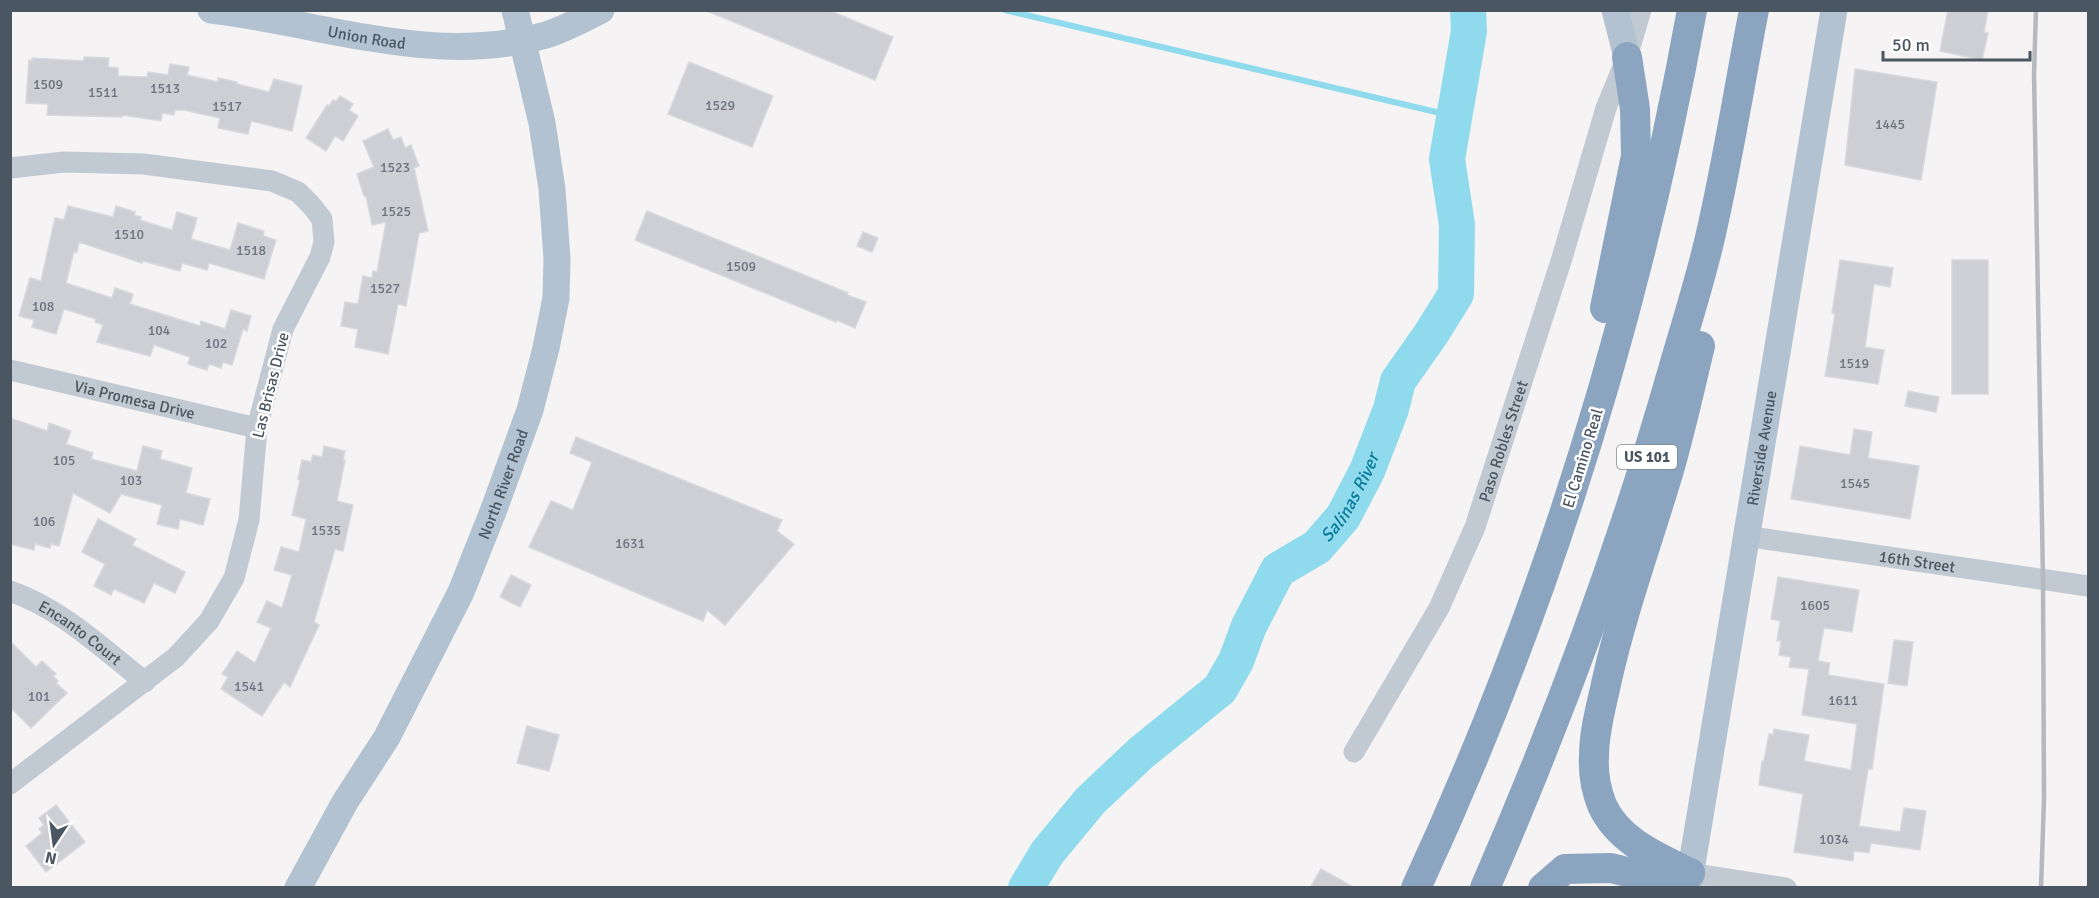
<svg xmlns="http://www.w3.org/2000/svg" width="2099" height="898" viewBox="0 0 2099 898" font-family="Signika,sans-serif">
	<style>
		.water { fill: #90daee }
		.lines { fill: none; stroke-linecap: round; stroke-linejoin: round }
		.stream { stroke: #90daee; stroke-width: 6 }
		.river { stroke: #90daee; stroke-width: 36 }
		.building { fill: #cdcfd5; stroke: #d7d9de; stroke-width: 1.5 }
		.minor { stroke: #c1cad2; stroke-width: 21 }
		.major { stroke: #b3c2d1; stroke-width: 27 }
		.highway { stroke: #8ba5c1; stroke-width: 30 }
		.rail { stroke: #b5b8bd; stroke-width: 4.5 }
		.labels { text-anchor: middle; stroke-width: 5; stroke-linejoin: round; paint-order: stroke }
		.number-label { font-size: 14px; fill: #6b747e }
		.shield { fill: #fff; stroke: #808990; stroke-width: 1.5 }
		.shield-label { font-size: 15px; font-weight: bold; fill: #4a5661 }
		.street-label { font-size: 16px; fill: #4a5661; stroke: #fff }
		.water-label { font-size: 18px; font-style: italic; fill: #0c7c9b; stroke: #fff }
	</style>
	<rect width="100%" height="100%" fill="#f5f3f3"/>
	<!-- water -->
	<polygon class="water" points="1090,801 1080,841 1034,887 1011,887 1011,881 1049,828"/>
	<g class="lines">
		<!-- stream -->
		<polyline class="stream" points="1005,10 1453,116"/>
		<!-- river -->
		<path class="river" id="s1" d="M1026 888 1047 853 1090 801 1141 753 1220 689 1236 661 1249 626 1278 570 1317 547 1343 517 1367 471 1391 409 1398 381 1431 334 1456 294 1457 225 1447 159 1469 31 1468 10"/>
	</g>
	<!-- building -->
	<g class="building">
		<polygon points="828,10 893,37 875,80 707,11"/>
		<polygon points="1948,10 1988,10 1984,32 1988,33 1982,60 1940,51"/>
		<polygon points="84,57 109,58 108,67 118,68 118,76 147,77 148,72 168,75 170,64 189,67 187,75 218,82 218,78 237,82 237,84 269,92 274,79 302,86 292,131 251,121 248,134 218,128 220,118 184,110 175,110 174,115 162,113 161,121 122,115 122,117 47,115 48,104 26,103 29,60 32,61 32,58 84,61"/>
		<polygon points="689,62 773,96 752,147 668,114"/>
		<polygon points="1855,69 1937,82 1921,180 1845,165"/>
		<polygon points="340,96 353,104 349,110 358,116 343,141 335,136 326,151 306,138 327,105 329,106 333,100 336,101"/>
		<polygon points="388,129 393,140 401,137 405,148 411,145 419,166 414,168 428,231 419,233 406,306 398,304 388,354 355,347 358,329 341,326 345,302 358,304 363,276 372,278 373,271 377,272 386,222 372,225 366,196 364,196 357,174 374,167 363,141"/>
		<polygon points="68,206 113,217 116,206 135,212 134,215 141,217 140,220 172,230 177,212 197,218 191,239 230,250 238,223 264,231 263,236 276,240 264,279 209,263 207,270 182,263 180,271 143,261 142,263 79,242 77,252 74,251 66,283 112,298 115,288 133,294 130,304 200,326 201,321 225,329 231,310 251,316 247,331 243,329 232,365 223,362 221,368 209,364 207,370 188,364 190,357 154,345 150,356 97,342 103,325 95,322 96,319 64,309 56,334 32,327 34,320 19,316 30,278 41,281 55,218 64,220"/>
		<polygon points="647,211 848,293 847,295 866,302 855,328 837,320 836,322 635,240"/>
		<polygon points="863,232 878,238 872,252 857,246"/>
		<polygon points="1840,260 1893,268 1890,287 1874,284 1865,347 1884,350 1878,384 1825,376 1835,314 1832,313"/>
		<rect x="1952" y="260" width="36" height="134"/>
		<polygon points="1908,391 1939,397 1936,412 1905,406"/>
		<polygon points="10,418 47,431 49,423 71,431 66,444 93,453 91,459 137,471 143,446 162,451 160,459 192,468 186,493 210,499 203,525 180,519 178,529 157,524 162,505 121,494 110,513 73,493 59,546 51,544 50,548 35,544 34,550 10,544"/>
		<polygon points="1854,429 1872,432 1868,458 1919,466 1910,519 1791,499 1800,446 1850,455"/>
		<polygon points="576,437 782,520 777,531 794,544 725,625 707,610 703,621 529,547 551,501 573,510 592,462 570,453"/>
		<polygon points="324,446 345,451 343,460 345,460 337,501 353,505 343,551 335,549 314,622 319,625 290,687 284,682 262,716 221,689 228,677 222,674 237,651 255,663 271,628 257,622 267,601 282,608 292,575 274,570 281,547 299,552 306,519 292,515 300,480 298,479 302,460 311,462 313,455 322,457"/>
		<polygon points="98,519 136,539 132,545 185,572 175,593 154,583 144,603 114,589 111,595 94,586 105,564 82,552"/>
		<polygon points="511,575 531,585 520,607 500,597"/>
		<polygon points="1778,577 1859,590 1852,632 1824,628 1818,661 1830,663 1828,675 1884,684 1872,769 1868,769 1859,826 1900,832 1904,808 1926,811 1920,850 1871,843 1869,853 1854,851 1853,861 1794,852 1803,794 1759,785 1762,761 1764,761 1769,734 1773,735 1774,729 1809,735 1804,761 1851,770 1857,724 1802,715 1809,669 1789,667 1791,657 1779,655 1781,641 1777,641 1780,621 1771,619"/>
		<polygon points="1894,640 1913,642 1907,686 1888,683"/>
		<polygon points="10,641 36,667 42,661 56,674 53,676 58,681 56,683 67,693 31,728 10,707"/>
		<polygon points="527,726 559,735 549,771 517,763"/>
		<polygon points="56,805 85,842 46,872 26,846 42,833 39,829 44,825 39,818"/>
		<polygon points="1321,869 1355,888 1310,888"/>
	</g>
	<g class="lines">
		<!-- minor -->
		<g class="minor">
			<polyline points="10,168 64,162 144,164 272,181 298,192 311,205 322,219 324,242 320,257 283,329 257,428 249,520 234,578 209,621 176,657 10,784"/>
			<path id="s2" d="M10 370 257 428"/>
			<path id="s3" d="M1745 536 2088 586"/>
			<path id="s4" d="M10 591C62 609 103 649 145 682"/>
			<path id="s5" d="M1354 752 1439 608 1475 527 1562 258 1606 108 1627 57 1641 10"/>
			<polyline points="1690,873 1786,888"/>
		</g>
		<!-- major -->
		<g class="major">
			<path id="s6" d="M211 10C322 23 435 67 546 35 564 29 584 19 601 10"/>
			<polyline points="1615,10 1627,57"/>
			<path id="s7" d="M298 888 345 802 387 737 461 592 494 509 530 410 546 348 556 298 557 259 552 189 542 123 515 10"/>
			<path id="s8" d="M1688 888 1834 10"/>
		</g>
		<!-- highway -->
		<g class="highway">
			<polyline points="1605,308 1636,156 1635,109 1627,57"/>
			<path d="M1690 873C1657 857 1618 841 1602 805 1596 790 1593 772 1594 756 1594 731 1601 708 1606 684 1622 611 1648 541 1669 470 1681 429 1690 387 1700 346"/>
			<path d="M1416 888C1546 608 1637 314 1692 10"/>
			<path d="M1485 888C1559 718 1623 545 1674 366 1686 325 1699 284 1709 242 1727 166 1739 87 1754 10"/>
			<polyline points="1543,888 1565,869 1611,868 1656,879 1690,873"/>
		</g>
		<!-- rail -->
		<polyline class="rail" points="2036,10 2034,74 2043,579 2044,799 2041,888"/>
	</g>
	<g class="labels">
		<!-- number labels -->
		<g class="number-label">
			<text x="48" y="89">1509</text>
			<text x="165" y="93">1513</text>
			<text x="103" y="97">1511</text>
			<text x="720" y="110">1529</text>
			<text x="227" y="111">1517</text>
			<text x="1890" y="129">1445</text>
			<text x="395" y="172">1523</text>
			<text x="396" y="216">1525</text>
			<text x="129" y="239">1510</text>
			<text x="251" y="255">1518</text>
			<text x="741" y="271">1509</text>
			<text x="385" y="293">1527</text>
			<text x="43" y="311">108</text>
			<text x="159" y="335">104</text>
			<text x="216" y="348">102</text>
			<text x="1854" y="368">1519</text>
			<text x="64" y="465">105</text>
			<text x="131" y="485">103</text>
			<text x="1855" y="488">1545</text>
			<text x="44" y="526">106</text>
			<text x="326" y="535">1535</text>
			<text x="630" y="548">1631</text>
			<text x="1815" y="610">1605</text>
			<text x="249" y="691">1541</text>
			<text x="39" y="701">101</text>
			<text x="1843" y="705">1611</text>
			<text x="1834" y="844">1034</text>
		</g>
		<!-- shield labels -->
		<rect class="shield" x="1617" y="445" width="60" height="24" rx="4.5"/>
		<g class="shield-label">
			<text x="1647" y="462">US 101</text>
		</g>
		<!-- street labels -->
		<g class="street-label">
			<text dy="6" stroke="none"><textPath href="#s6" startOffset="158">Union Road</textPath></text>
			<text transform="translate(270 385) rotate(-76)" y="6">Las Brisas Drive</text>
			<text dy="6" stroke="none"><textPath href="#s2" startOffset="128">Via Promesa Drive</textPath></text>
			<text dy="6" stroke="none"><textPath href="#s5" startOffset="346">Paso Robles Street</textPath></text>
			<text dy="6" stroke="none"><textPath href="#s8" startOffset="446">Riverside Avenue</textPath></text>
			<text transform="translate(1582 458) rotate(-73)" y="6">El Camino Real</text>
			<text dy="6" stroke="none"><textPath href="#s7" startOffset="454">North River Road</textPath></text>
			<text dy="6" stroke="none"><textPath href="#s3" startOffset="174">16th Street</textPath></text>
			<text dy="6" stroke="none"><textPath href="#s4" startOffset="82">Encanto Court</textPath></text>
		</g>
		<!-- water labels -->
		<g class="water-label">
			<text dy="6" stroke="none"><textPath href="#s1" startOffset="518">Salinas River</textPath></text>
		</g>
	</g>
	<!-- border -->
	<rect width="2099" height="898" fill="none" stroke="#4a5661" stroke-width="24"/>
	<!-- north arrow -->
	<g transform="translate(54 844) rotate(193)" stroke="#ffffff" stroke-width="4.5" paint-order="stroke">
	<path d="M0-4.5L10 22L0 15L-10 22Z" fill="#4a5661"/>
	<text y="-9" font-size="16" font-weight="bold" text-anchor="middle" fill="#4a5661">N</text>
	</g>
	<!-- scale -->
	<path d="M1883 51v9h147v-9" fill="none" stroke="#4a5661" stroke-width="3"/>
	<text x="1892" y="51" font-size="18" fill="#4a5661" stroke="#ffffff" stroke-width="4.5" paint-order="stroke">50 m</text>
</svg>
